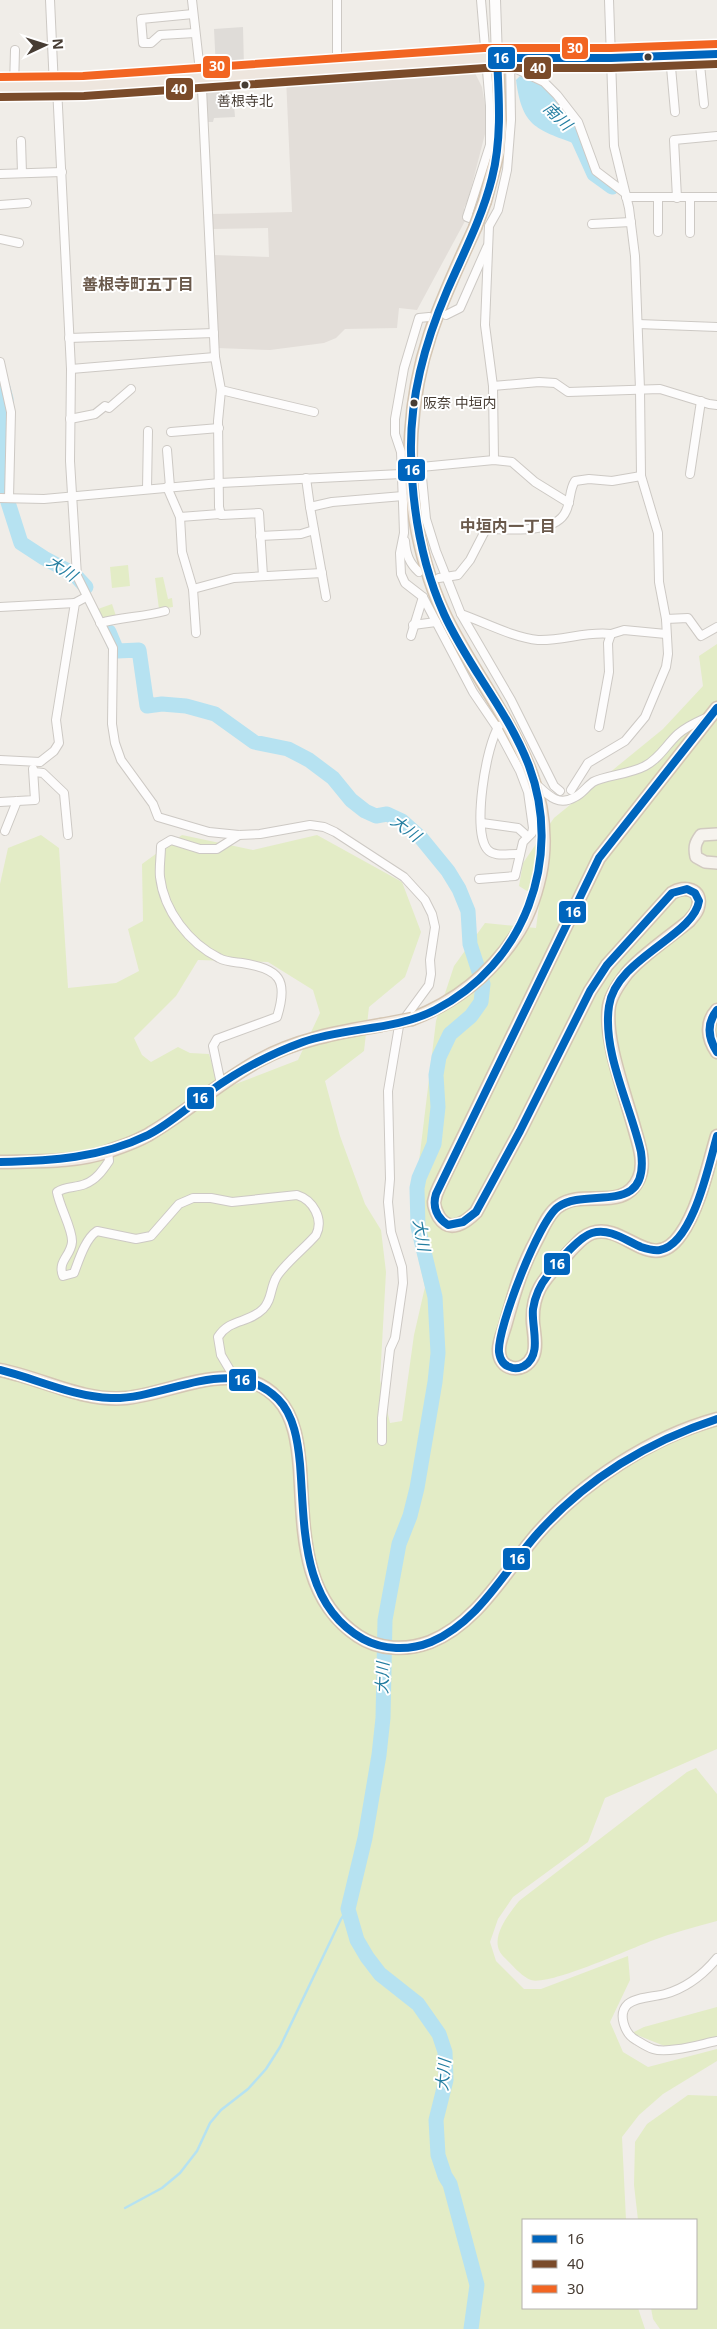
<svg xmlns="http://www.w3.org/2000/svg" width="717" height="2329" viewBox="0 0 717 2329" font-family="'Noto Sans','Noto Sans JP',sans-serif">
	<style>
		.industrial { fill: #e3ded9 }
		.green { fill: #e3ecc6; fill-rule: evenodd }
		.parking { fill: #dfdcd8 }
		.water { fill: #b6e2f1 }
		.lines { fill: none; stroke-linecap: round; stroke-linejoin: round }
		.stream { stroke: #b6e2f1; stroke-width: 2.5 }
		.river { stroke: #b6e2f1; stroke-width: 15 }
		.minor-casing { stroke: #cdc9c4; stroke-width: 10 }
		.tertiary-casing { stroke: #cdc9c4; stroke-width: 12 }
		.secondary-casing { stroke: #d1cac0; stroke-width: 14 }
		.primary-casing { stroke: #d4c6b4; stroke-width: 15 }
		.trunk-casing { stroke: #cab6a2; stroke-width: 16 }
		.minor { stroke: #fdfcfc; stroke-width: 8 }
		.tertiary { stroke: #fdfcfc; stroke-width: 10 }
		.secondary { stroke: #f6f3ee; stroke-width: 11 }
		.primary { stroke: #f1eae3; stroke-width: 12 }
		.trunk { stroke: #eee6de; stroke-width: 14 }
		.primary-bridge-casing { stroke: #d4c6b4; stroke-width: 15; stroke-linecap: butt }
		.primary-bridge { stroke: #f1eae3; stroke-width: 12 }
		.bus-1-casing { stroke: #fff; stroke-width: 11 }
		.bus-2-casing { stroke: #fff; stroke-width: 11 }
		.bus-3-casing { stroke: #fff; stroke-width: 11 }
		.bus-1 { stroke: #0065bd; stroke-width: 8 }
		.bus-2 { stroke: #7a4b2a; stroke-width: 8 }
		.bus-3 { stroke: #f26522; stroke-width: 8 }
		.bus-dot { fill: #473d34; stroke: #fff; stroke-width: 2 }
		.labels { text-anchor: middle; stroke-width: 4; stroke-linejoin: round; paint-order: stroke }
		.bus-label { font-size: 14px; fill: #473d34; stroke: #fff }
		.water-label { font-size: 16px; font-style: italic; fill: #247ea1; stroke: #fff }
		.neighbourhood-label { font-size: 16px; font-weight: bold; fill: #6a594b; stroke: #fff }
		.line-badge { stroke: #fff; stroke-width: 2 }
		.badge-label { font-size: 14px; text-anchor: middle; font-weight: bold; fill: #fff }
	</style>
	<rect width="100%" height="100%" fill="#f0ede8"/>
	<!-- industrial -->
	<polygon class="industrial" points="468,66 474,71 482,87 486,111 485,134 468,200 464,208 465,221 417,310 399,308 397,328 345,329 336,338 324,343 270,350 217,348 214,255 269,257 268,228 213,229 212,214 292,212 286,78"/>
	<!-- green -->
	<g class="green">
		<polygon points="128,565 130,586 112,588 110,567"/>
		<polygon points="163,577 168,599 172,598 173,607 159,609 155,578"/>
		<polygon points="112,604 116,616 103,621 98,609"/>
		<path d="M717 644V1749L605 1798 588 1842 513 1897 498 1919 490 1942 496 1961 524 1989H541L628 1956 630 1980 610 2022 623 2052 648 2067 717 2049V2061L663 2094 639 2115 622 2137 626 2220H523V2308H638L645 2329H0V884L8 848 41 835 59 848 68 988 116 983 139 971 128 929 143 921 142 864 182 835 253 850 317 835 402 882 421 932 405 977 369 1007 364 1051 325 1081 340 1136 365 1204 381 1230 386 1272 380 1380 390 1423 402 1421 414 1335 425 1287 411 1228 436 1021 454 966 485 923 536 928 540 899 519 886 523 863 554 818 663 729 703 686 699 656ZM198 960 268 962 313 990 320 1013 298 1060 220 1090 209 1054 190 1053 178 1047 151 1062 142 1055 134 1038 176 996Z"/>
		<path d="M696 1768 717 1794V1921C695 1927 672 1933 651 1941 630 1949 549 1986 531 1980 522 1977 512 1965 505 1958 486 1942 508 1915 519 1901L687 1772Z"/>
		<polygon points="717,2007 717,2038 667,2047 632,2033 644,2027"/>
		<polygon points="688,2095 717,2096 717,2329 660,2329 653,2319 651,2308 696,2308 696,2220 638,2220 634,2185 635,2142 647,2124"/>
	</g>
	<!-- parking -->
	<g class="parking">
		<polygon points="243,27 244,67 216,69 214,29"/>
		<polygon points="232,82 235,117 214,118 213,122 207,122 204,84"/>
	</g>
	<!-- water -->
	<path class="water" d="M520 76 544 87 569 116 581 139 576 144C535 129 522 126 516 80Z"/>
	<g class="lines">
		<!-- stream -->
		<polyline class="stream" points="125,2208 162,2188 180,2173 197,2151 210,2123 221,2110 248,2089 266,2069 280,2047 341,1919 348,1909"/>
		<!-- river -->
		<g class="river">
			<polyline points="567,125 575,132 594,174 612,187"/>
			<polyline points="3,388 6,399 6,496 21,543 44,558 74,574 86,587"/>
			<polyline points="109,632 117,651 139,650 147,706 162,704 186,706 215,714 254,742 288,749 309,760 333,778 351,800 365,811 376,816 387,814 402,821 421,838 448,871 459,889 468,911 470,944 483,984 481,1002 471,1016 450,1034 439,1057 436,1075 438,1107 434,1144 419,1178 417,1188 418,1227 435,1297 438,1353 435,1382 417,1488 410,1516 399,1544 385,1620 383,1718 379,1755 365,1838 348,1909 357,1940 367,1957 380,1974 418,2004 439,2034 445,2052 446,2080 436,2120 438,2155 445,2176 450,2184 477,2285 471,2329"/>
		</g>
		<defs>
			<g id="minor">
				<polyline points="50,0 54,87"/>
				<polyline points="192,0 202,89 215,357 221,390 218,421 219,507 221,515 259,513 263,576"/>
				<polyline points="193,14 141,19 143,43 151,43 160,35 195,33"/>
				<polyline points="699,55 704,104"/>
				<polyline points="670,56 675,112"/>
				<polyline points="510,66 544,82 557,95 578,122 596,171 625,193"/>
				<polyline points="337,68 337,0"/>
				<polyline points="14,87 15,50"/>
				<polyline points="57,87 71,369 70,461 77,576 113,648 112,724 115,743 121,760 153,804 158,817 209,832 239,835 260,834 310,825 324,827 335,832 404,877 425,900 432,914 435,927 430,960 431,974 429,985 399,1026 388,1091 390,1179 388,1202 391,1232 402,1267 403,1283 395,1338 390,1349 382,1418 382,1441"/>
				<polyline points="21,141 22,173"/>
				<polyline points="0,174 62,172"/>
				<polyline points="626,197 717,197"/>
				<polyline points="658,198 658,232"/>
				<polyline points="677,198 674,140 717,136"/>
				<polyline points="690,198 690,233"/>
				<polyline points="0,205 27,203"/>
				<polyline points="480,222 467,217 490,145 490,106 481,0"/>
				<polyline points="592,224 631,222"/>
				<polyline points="0,239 19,243"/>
				<polyline points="446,315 460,308 487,247"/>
				<polyline points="429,317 419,318 404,368 395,419 395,434 401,452 403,503 404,533 400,553 401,574 405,583 423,597 473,692 496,726 520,771 528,792 533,828 532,833 523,842 515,876 479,879"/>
				<polyline points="638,324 717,327"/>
				<polyline points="69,338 214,333"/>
				<polyline points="0,362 11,412 9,498"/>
				<polyline points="71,369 215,357"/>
				<polyline points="493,386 539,382 555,383 568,392 660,389 709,404 717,405"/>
				<polyline points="221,390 314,412"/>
				<polyline points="70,419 95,414 105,406 109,408 131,389"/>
				<polyline points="171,432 219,428"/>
				<polyline points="167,450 170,487"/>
				<polyline points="494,460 493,386 485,325 489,226 498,210 507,170 511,120 510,57"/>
				<polyline points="418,465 421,467 494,460 512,462 535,482 569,503"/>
				<path d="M421 467 426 519 436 551 461 614C484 622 514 638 538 640 563 641 586 631 611 634"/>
				<polyline points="690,474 701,401"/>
				<polyline points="306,478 310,507"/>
				<polyline points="167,487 180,517 182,552 193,589 196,633"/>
				<polyline points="147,489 148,431"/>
				<polyline points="0,498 44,499 220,483 401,474"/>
				<polyline points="180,517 220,514"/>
				<polyline points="260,536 301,534 314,530"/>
				<path d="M405 541C406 554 409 563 419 572"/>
				<path d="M439 578 458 575 470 560 486 529C507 529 556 535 566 511 571 501 569 490 575 481L589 479 612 481 641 476"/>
				<polyline points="193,589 234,578 322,573"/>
				<polyline points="326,597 310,507 332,502 403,496"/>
				<polyline points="0,607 75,603"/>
				<polyline points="461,614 511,700 554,786 560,791"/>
				<polyline points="666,619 688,618 701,636 717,627"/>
				<path d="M100 623C122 617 143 617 165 611"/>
				<polyline points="413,625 436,622"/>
				<polyline points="411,636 423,597"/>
				<path d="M499 726C486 745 472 830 487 849 494 858 510 853 520 854"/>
				<polyline points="599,727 609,672 608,643 611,634 624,630 666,634"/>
				<polyline points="0,760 40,762 54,751 59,743 56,720 75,603 86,597"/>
				<polyline points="34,772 43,773 64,793 68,835"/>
				<path d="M536 784C548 795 558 807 575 797 582 794 587 786 593 782 604 776 630 774 645 766 660 758 666 745 678 734 687 726 697 722 708 717"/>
				<polyline points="571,790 588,763 625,741 645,717 666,667 668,654 666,619 659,582 658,533 641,476 640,389 635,256 629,208 614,146 609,0"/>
				<polyline points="0,802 35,800 33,769"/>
				<polyline points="482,823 518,828 527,836"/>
				<polyline points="5,831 17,801"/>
				<path d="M221 1084 213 1046 217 1039 277 1017C289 979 279 969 242 963 235 962 226 962 219 958 189 943 164 911 160 877 159 867 161 856 161 846L171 840 200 849H217L239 835"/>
				<path d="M108 1151 109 1161C103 1170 96 1180 85 1184 76 1188 66 1186 57 1192 60 1208 73 1230 72 1242 71 1256 57 1261 63 1276L74 1273C79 1260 85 1239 97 1231L136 1239 151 1236 179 1204 193 1198H211L232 1202 297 1195C313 1200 324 1219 316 1235 306 1247 282 1266 276 1278 270 1289 272 1300 263 1309 248 1324 230 1318 218 1337L221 1355 234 1377"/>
				<path d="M717 1958C703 1975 686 1988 665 1994 654 1997 637 1997 628 2004 617 2014 625 2034 636 2040 641 2043 647 2047 653 2049 668 2054 701 2044 717 2041"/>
			</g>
			<polyline id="tertiary" points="495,0 497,58"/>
			<path id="secondary" d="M717 834 701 835C695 843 694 847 696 857L705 862 717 863"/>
			<g id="primary">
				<polyline points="485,201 498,152 500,129 497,58"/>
				<path d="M717 708 599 858 439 1187C437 1191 435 1197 434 1202 434 1208 437 1213 439 1217 450 1234 466 1222 476 1212L520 1131 590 991 607 965 672 893C684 885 703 889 698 907 697 913 692 917 689 921 671 936 641 956 627 973 620 982 611 995 609 1006 604 1039 625 1094 634 1127 638 1142 646 1162 639 1178 624 1213 583 1188 559 1206 548 1213 542 1230 536 1241 521 1268 513 1297 505 1326 503 1333 499 1342 499 1349 498 1371 524 1375 533 1356 537 1347 534 1333 533 1323 531 1288 548 1276 570 1251 577 1244 583 1236 592 1233 625 1222 652 1277 681 1234 699 1209 708 1166 717 1136"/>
				<path d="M717 1010C705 1023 708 1039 717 1052"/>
				<path d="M412 1019C456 1002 489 976 515 937 528 918 535 898 540 875 561 775 487 701 446 618 433 592 424 562 418 533 405 468 409 398 430 335 442 298 459 263 475 228"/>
				<path d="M0 1162C36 1161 75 1163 109 1151 123 1146 139 1141 151 1133 188 1111 220 1082 258 1061 295 1040 339 1032 381 1025"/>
				<path d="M0 1370C42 1378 82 1402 126 1398 175 1393 237 1355 278 1399 295 1417 298 1445 300 1469 304 1530 301 1598 358 1636 379 1650 406 1651 430 1642 478 1623 505 1571 538 1533 583 1482 651 1437 717 1419"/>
			</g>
			<polyline id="trunk" points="0,87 83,86 485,58 611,58 717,54"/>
		</defs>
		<!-- minor casing -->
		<use href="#minor" class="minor-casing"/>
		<!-- tertiary casing -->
		<use href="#tertiary" class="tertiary-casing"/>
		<!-- secondary casing -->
		<use href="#secondary" class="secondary-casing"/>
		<!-- primary casing -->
		<use href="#primary" class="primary-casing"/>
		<!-- trunk casing -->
		<use href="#trunk" class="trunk-casing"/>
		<!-- minor -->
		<use href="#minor" class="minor"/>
		<!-- tertiary -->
		<use href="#tertiary" class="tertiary"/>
		<!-- secondary -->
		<use href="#secondary" class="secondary"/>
		<!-- primary -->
		<use href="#primary" class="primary"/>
		<!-- trunk -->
		<use href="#trunk" class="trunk"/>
		<defs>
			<g id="primary-bridge">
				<polyline points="475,228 485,201"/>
				<polyline points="381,1025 412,1019"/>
			</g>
		</defs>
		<!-- primary-bridge casing -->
		<use href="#primary-bridge" class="primary-bridge-casing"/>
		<!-- primary-bridge -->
		<use href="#primary-bridge" class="primary-bridge"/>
		<defs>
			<g id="bus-1">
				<path d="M717 708 599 858 436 1194C432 1207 437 1218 448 1225L463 1222 476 1212 520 1131 590 991 607 965 672 893 687 889 695 893 699 901C694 936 616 958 609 1006 602 1052 631 1107 641 1152 650 1218 588 1186 558 1207 539 1220 497 1329 499 1352 500 1359 503 1365 510 1367 514 1369 520 1368 524 1366 543 1355 531 1326 533 1309 535 1296 540 1285 548 1275 557 1264 578 1237 592 1233 610 1228 625 1240 641 1247 647 1249 654 1251 660 1250 693 1244 709 1164 717 1136"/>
				<path d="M717 1010C706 1024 708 1038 717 1052"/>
				<path d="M0 1162C51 1161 101 1158 148 1135 170 1124 189 1106 209 1092 238 1071 270 1054 303 1042 345 1027 394 1031 435 1010 524 965 564 859 529 766 508 711 468 667 444 614 421 563 412 507 411 452 410 396 425 342 447 291 463 254 482 218 492 178 502 139 499 98 497 58H611L717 54"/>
				<path d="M0 1370C37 1379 73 1397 111 1398 166 1400 231 1352 278 1399 294 1415 298 1442 300 1464 305 1525 300 1604 363 1639 383 1650 409 1651 431 1642 480 1621 504 1571 538 1533 586 1479 649 1441 717 1419"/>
			</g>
			<polyline id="bus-2" points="0,97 84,96 485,68 611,68 717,64"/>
			<polyline id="bus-3" points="0,77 83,76 484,48 611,48 717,44"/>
		</defs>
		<!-- bus-1 casing -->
		<use href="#bus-1" class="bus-1-casing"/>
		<!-- bus-2 casing -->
		<use href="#bus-2" class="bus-2-casing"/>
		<!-- bus-3 casing -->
		<use href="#bus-3" class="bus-3-casing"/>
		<!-- bus-1 -->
		<use href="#bus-1" class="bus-1"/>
		<!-- bus-2 -->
		<use href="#bus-2" class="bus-2"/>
		<!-- bus-3 -->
		<use href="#bus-3" class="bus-3"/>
	</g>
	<!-- markers -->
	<g class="bus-dot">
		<circle cx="648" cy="57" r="4.5"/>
		<circle cx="245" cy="85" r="4.5"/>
		<circle cx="414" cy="403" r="4.5"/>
	</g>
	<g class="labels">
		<!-- bus labels -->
		<g class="bus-label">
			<text x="245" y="106">善根寺北</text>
			<text x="423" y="408" text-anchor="start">阪奈 中垣内</text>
		</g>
		<!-- water labels -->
		<g class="water-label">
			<text transform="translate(558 116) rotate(44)" y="6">南川</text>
			<text transform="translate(62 568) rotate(34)" y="6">大川</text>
			<text transform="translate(406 828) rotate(37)" y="6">大川</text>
			<text transform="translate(422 1235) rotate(80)" y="6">大川</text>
			<text transform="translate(382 1678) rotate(-88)" y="6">大川</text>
			<text transform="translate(443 2075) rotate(-85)" y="6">大川</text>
		</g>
		<!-- neighbourhood labels -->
		<g class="neighbourhood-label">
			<text x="138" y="290">善根寺町五丁目</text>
			<text x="508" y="532">中垣内一丁目</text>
		</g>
	</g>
	<g class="line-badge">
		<rect x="561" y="36" width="28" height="24" rx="5" fill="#f26522"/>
		<rect x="487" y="46" width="29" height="24" rx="5" fill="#0065bd"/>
		<rect x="202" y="55" width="29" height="24" rx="5" fill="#f26522"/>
		<rect x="523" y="56" width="29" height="24" rx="5" fill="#7a4b2a"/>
		<rect x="165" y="77" width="29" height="24" rx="5" fill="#7a4b2a"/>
		<rect x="397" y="458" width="29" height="24" rx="5" fill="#0065bd"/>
		<rect x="558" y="900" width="29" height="24" rx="5" fill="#0065bd"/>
		<rect x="186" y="1086" width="29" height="24" rx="5" fill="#0065bd"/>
		<rect x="543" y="1252" width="28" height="24" rx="5" fill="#0065bd"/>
		<rect x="228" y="1368" width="29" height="24" rx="5" fill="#0065bd"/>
		<rect x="502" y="1547" width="29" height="24" rx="5" fill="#0065bd"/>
	</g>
	<g class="badge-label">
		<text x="575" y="53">30</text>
		<text x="501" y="63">16</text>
		<text x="217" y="71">30</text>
		<text x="538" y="73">40</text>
		<text x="179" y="94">40</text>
		<text x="412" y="475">16</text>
		<text x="573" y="917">16</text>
		<text x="200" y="1103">16</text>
		<text x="557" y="1269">16</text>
		<text x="242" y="1385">16</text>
		<text x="517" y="1564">16</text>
	</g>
	<!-- legend -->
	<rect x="522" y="2219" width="175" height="90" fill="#ffffff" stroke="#b5b1ae"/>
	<rect x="532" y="2235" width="25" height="8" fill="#0065bd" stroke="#b5b1ae"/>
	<text x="567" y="2244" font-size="15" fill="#473d34">16</text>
	<rect x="532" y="2260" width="25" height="8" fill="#7a4b2a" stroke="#b5b1ae"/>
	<text x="567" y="2269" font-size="15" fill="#473d34">40</text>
	<rect x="532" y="2285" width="25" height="8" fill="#f26522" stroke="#b5b1ae"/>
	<text x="567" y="2294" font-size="15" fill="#473d34">30</text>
	<!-- north arrow -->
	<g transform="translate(45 45) rotate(86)" stroke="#ffffff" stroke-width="4" paint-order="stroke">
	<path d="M0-4L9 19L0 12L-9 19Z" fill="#473d34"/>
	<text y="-8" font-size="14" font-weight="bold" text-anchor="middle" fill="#473d34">N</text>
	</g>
</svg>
